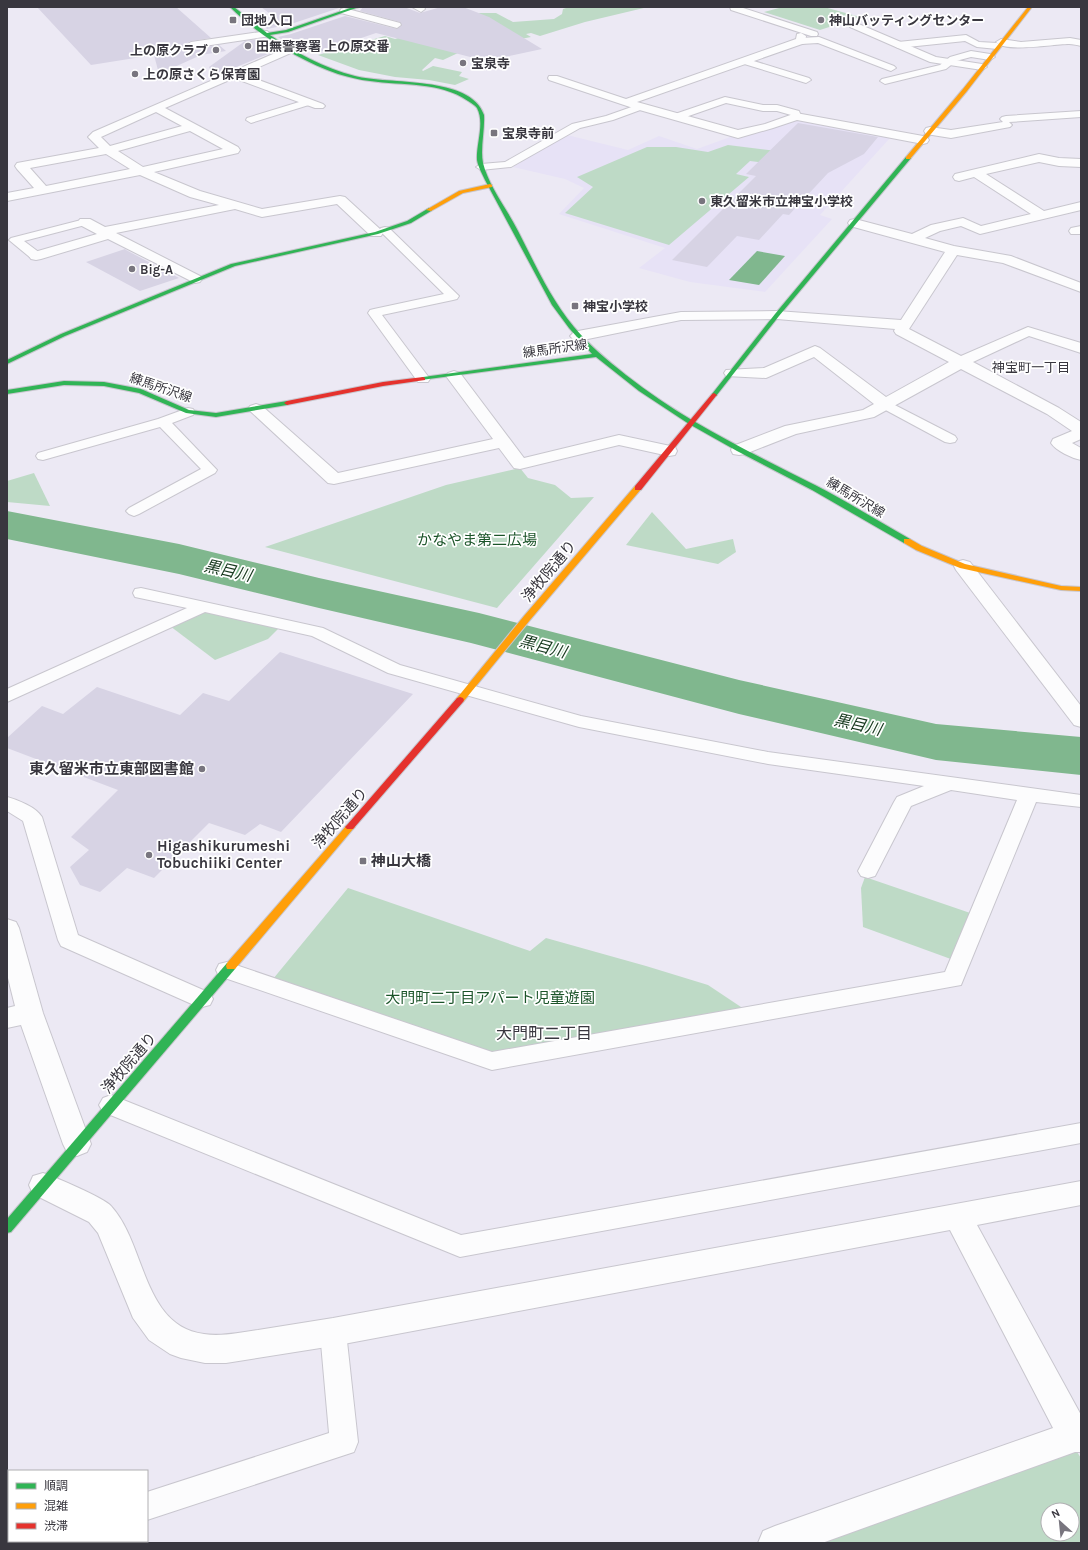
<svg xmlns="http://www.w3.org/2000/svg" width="1088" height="1550" viewBox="0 0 1088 1550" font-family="Karla,'Noto Sans JP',sans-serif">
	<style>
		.built { fill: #e7e2f6 }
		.green { fill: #bedac6; fill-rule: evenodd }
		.water { fill: #80b78e }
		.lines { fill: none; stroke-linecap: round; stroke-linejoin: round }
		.river { fill: #80b78e; fill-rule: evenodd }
		.building { fill: #d7d3e4 }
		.lane-casing { stroke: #c8c6ce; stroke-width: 2 }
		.street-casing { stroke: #c8c6ce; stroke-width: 2 }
		.fast-casing { stroke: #c8c6ce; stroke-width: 2 }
		.slow-casing { stroke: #c8c6ce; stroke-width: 2 }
		.jam-casing { stroke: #c8c6ce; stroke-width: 2 }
		.lane { fill: #fcfcfd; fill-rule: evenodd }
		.street { fill: #fcfcfd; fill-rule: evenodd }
		.fast { fill: #30b455; fill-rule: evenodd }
		.slow { fill: #ff9f0a; fill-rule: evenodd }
		.jam { fill: #e5322d; fill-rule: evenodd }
		.poi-dot { fill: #78757e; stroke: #fff; stroke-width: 1.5 }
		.labels { text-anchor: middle; stroke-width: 3.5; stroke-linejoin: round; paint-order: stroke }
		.far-poi-label { font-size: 13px; font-weight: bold; fill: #39373f; stroke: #fff; text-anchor: start }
		.far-street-label { font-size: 13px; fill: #39373f; stroke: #fff }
		.far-neighbourhood-label { font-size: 13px; fill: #39373f; stroke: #fff }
		.park-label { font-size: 15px; fill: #1b5429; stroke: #fff }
		.street-label { font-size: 15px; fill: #39373f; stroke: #fff }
		.poi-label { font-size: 15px; font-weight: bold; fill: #39373f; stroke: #fff; text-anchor: start }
		.water-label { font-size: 16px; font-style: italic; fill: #17391e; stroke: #fff }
		.neighbourhood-label { font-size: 16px; fill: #39373f; stroke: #fff }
	</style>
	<rect width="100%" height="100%" fill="#ece9f4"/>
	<!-- built -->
	<polygon class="built" points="796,119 888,135 890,138 820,215 832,219 765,292 690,282 639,268 665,248 559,214 584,188 565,179 513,167 544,147 567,135 628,150 659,136 697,149 733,136"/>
	<!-- green -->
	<g class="green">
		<polygon points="569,7 648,7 585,22 540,36 531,33 526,34 531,37 475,48 458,53 443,60 435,58 422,70 423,71 433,66 462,72 459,76 469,79 455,85 429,80 395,77 359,70 318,55 385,36 395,39 480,13 496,13 513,22 554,19 562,14 563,9"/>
		<polygon points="783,7 824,7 860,17 820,30 764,12"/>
		<polygon points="728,145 777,151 765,163 750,161 736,174 749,177 669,245 565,213 593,187 577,177 647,147 676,147 708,152"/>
		<polygon points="520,468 528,478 555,485 571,498 594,497 497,608 265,547 446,485"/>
		<polygon points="34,473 50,506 7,502 7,481"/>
		<polygon points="652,512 686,549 733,539 736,552 718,564 626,545"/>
		<polygon points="203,607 283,624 268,639 215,660 166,623"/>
		<polygon points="865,877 979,916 959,962 863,927 861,888"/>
		<polygon points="348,888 530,951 546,938 646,966 708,985 753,1015 492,1061 273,979"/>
		<path d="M1075 1449 1081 1458V1543H800ZM1048 1510H1072V1534H1048Z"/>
	</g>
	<!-- water -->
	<polygon class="water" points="757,251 785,256 759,285 729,280"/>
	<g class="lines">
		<!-- river -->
		<polygon class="river" points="7,511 179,544 319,578 479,613 739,680 936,724 1081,737 1081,775 936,760 739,714 471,643 319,608 179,574 7,539"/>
	</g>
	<!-- building -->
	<g class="building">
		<polygon points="37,7 176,7 211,38 191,41 185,44 185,46 191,49 219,45 226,51 201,55 159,74 154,55 91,65"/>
		<polygon points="261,7 342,7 291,24 267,29 265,27 277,19"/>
		<polygon points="363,7 404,7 420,13 441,7 463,7 489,17 542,49 486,61 376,33 320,52 290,45 278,37 291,34 345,16 397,29 402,25 400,22 360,11"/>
		<polygon points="262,39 278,50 214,76 209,67 245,41"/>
		<polygon points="798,123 878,137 864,154 828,173 789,215 783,214 759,240 737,236 707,267 672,260 756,176 746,174"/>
		<polygon points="125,249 126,250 179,278 140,291 86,262"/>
		<polygon points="280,652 413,694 281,832 260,824 245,835 209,823 154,878 127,868 100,892 80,885 70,867 89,850 71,837 118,790 7,748 7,738 42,706 63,714 97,687 180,715 203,693 229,701"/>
	</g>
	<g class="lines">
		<defs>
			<g id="lane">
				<polygon points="412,7 424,7 425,9 421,12"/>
				<polygon points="730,7 740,7 817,32 818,34 817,36 811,36 731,10"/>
				<polygon points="344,8 400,23 401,25 397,28 341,13 340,11 341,9"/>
				<polygon points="267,31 271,34 270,36 191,48 186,45 191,42"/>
				<polygon points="966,35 979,42 997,43 1002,46 997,49 977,47 965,41 898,48 893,45 898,42"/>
				<polygon points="819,37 894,66 896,68 891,71 888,70 818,43 801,44 797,41 801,38"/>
				<polygon points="971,51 990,54 995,57 990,60 971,57 956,61 946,69 885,84 880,81 882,79 940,65 950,57"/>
				<polygon points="744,58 809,78 811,80 806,83 741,63 739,61"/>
				<polygon points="725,97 763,105 777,105 799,111 801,116 796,119 792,118 791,115 777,111 763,111 726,103 680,119 672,119 671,117 672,115"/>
				<polygon points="309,99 314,102 312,104 251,123 246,120 247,118"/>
				<polygon points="640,104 643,105 645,107 643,109 613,120 580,128 511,167 481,170 476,167 481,164 505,162 572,124 606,116"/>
				<polygon points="85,219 89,220 91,222 89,224 24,241 40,253 42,256 40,259 32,259 9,240 11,238"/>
				<polygon points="385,227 389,228 459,296 457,299 453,300 382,315 430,379 428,382 418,382 368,313 370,310 374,309 444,294 381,232 379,230 381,228"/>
				<polygon points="885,400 955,436 957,439 955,442 950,443 945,442 880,407 878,404 880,401"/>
				<polygon points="188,408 193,409 195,412 193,415 172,423 217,470 215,473 139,514 134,516 129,514 126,511 129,508 201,469 160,427 43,460 38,459 36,456 38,453 158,419"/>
				<polygon points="141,588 323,628 400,665 581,716 768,752 1081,795 1081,807 1036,802 961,985 492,1070 219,976 216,970 219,964 227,962 492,1052 945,972 1017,800 951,790 911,806 875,876 868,878 861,876 858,871 894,802 897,797 924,786 768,764 579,727 388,673 312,636 205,612 7,702 7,689 187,608 135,597 133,593 135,589"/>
				<path d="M7 797C18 800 36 807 42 817L78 935 210 993 213 999 210 1005 202 1007 194 1005 61 946 58 940 23 821 7 811Z"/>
				<polygon points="111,1095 461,1235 1081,1123 1081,1143 460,1257 103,1112 99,1105 103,1098"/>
				<polygon points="333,1320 342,1323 346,1332 358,1442 354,1452 147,1520 147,1492 329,1433 320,1332 324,1323"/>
				<polygon points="20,1541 55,1541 54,1543 19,1543"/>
			</g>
			<g id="street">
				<polygon points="854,22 936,57 982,64 987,67 982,70 930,62 850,27 849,25 850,23"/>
				<polygon points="801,33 806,36 805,43 637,102 738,130 765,124 796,113 923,136 927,137 929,140 927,143 923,144 797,120 773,128 738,138 636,109 549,80 548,78 549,76 557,76 626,99 796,39 797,34"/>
				<path d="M1070 38 1081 40V46C1077 45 1073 44 1069 44 1054 44 1005 53 996 42L1001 39 1021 42Z"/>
				<path d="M289 47 294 50 293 52 243 74 323 104 325 106 323 108H315L234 78 165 108 238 147 240 150 238 153 154 172 200 191 262 209 340 196 345 197 381 230 383 233 381 236H371L337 204 262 217 235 209 116 233 200 276 202 279 200 282 195 283 108 239 41 259 36 260 31 259 29 256 31 253 97 234 80 225 78 222 80 219H90L105 227 219 205 190 197 140 175 7 201V193L34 188 17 169 15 166 17 163 99 148 88 137 93 132ZM156 112 182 126 110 146 101 137ZM190 131 223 149 143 167 118 151ZM106 154 130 169 46 186 30 168Z"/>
				<polygon points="1081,111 1081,117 1009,122 1012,125 1010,127 951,138 926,134 924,131 926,128 930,127 951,130 1003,122 1000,119 1002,117 1006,116"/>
				<path d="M1039 154 1059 158 1081 159V167L1059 166 1039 162 986 174 1044 211 1081 202V210L980 234 961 226 940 231 925 238 954 246 1011 256 1081 283V292L1003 263 957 255 909 329 961 356 1028 327 1081 343V353L1029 336 973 362 1059 408 1081 422V439L1072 443 1081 448V460C1072 458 1056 451 1051 443L1053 439 1072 431 1047 414 961 369 874 417 796 434 745 454 739 455 733 454 731 450 733 446 785 426 863 410 874 404 814 357 766 378 726 376 724 373 726 370 764 368 815 346 820 348 886 397 949 362 896 334 894 331 895 329 777 319 681 320 578 341 573 339 570 336 573 333 578 331 681 312 777 311 901 320 945 252 850 226 848 223 850 220 855 219 912 234 931 225 963 218 981 226 1031 214 974 177 959 181 955 180 953 177 955 174Z"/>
				<polygon points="1081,226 1081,234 1071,234 1069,231 1071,228"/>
				<polygon points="454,371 460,373 524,458 619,435 675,447 677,451 675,455 669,456 619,445 520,469 514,468 499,448 334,484 328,483 248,409 250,406 256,404 262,406 338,473 493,439 446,376 448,373"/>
				<polygon points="963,560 970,562 1081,706 1081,727 1074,725 956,570 954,566 956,562"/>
				<polygon points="7,919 16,922 19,928 43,1013 91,1144 87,1152 77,1156 67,1152 63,1144 21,1025 7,1028 7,1008 15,1006 7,974"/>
				<path d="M43 1173C55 1177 104 1198 111 1206 146 1244 142 1326 204 1334 222 1337 241 1332 258 1330 283 1326 308 1322 333 1318L1081 1181V1205L977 1225 1081 1415V1452H1075L822 1543H758L763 1531 775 1526 1053 1428 950 1230 333 1346 226 1363H205L181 1358 170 1354 149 1340 133 1318 98 1233 89 1222 33 1194 29 1185 33 1176Z"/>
			</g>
			<g id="fast">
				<path d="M230 7H234L267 33 286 30 353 7H359L288 32 270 35C296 53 324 68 355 76 388 85 471 75 484 115 485 130 480 149 483 163 489 187 507 209 518 231 535 264 550 298 574 327 589 345 607 360 626 375 684 421 750 452 815 485 848 502 878 521 910 539V543H904L812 490 737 451 689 424 639 391 596 357 421 380V378L423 377 592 354 569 328 552 305 485 180C482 173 478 167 477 160 476 144 485 123 477 108 475 105 471 103 468 101 439 81 403 86 370 81 359 80 349 77 338 74 300 61 258 35 230 7Z"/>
				<polygon points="906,157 911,158 779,316 716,396 712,396 712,394 775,314"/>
				<polygon points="429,208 432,210 431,211 411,223 378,234 235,266 65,336 7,364 7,360 61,334 231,264 375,232 407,221"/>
				<polygon points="64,381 104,382 141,389 189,410 216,413 287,401 290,403 287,405 216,417 186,413 139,393 104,386 64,385 7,394 7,390"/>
				<polygon points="231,962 235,963 236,966 235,969 11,1232 7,1233 7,1219 227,963"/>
			</g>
			<g id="slow">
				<polygon points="1028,7 1032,7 967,91 910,159 906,159 906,157 963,89"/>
				<polygon points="490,184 492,185 492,187 463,193 431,211 426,210 459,191"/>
				<polygon points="635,486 641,486 642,488 530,620 463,702 457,702 456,700 457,698 524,616"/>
				<polygon points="904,539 910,539 922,546 965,564 1061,586 1081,587 1081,591 1061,590 960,568 916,550 904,543"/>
				<polygon points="350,824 355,827 353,829 235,969 227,969 226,966 227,963 347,825"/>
			</g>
			<g id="jam">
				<polygon points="423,377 425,378 425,380 383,386 287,405 284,403 287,401 383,382"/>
				<polygon points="714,393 717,395 716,396 641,490 635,490 635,486 712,394"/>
				<polygon points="460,697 463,698 464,700 463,702 353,829 347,829 345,827 347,825 457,698"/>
			</g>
		</defs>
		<!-- lane casing -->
		<use href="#lane" class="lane-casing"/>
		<!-- street casing -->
		<use href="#street" class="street-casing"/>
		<!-- fast casing -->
		<use href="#fast" class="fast-casing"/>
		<!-- slow casing -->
		<use href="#slow" class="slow-casing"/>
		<!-- jam casing -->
		<use href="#jam" class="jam-casing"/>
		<!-- lane -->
		<use href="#lane" class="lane"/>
		<!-- street -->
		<use href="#street" class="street"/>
		<!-- fast -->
		<use href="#fast" class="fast"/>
		<!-- slow -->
		<use href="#slow" class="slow"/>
		<!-- jam -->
		<use href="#jam" class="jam"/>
	</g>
	<!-- markers -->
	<g class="poi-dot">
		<rect x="229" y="16" width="8" height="8" rx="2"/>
		<circle cx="821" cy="20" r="4"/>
		<circle cx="248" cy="46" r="4"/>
		<circle cx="216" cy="50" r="4"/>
		<circle cx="463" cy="63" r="4"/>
		<circle cx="135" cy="74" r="4"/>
		<rect x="490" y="129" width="8" height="8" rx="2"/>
		<circle cx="702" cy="201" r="4"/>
		<circle cx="132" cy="269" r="4"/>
		<rect x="571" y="302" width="8" height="8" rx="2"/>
		<circle cx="202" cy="769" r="4"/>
		<circle cx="149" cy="855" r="4"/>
		<rect x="359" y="857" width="8" height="8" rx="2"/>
	</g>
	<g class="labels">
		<!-- far-poi labels -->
		<g class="far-poi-label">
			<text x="241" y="25">団地入口</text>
			<text x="829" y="25">神山バッティングセンター</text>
			<text x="256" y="51">田無警察署 上の原交番</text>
			<text x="208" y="55" text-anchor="end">上の原クラブ</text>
			<text x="471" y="68">宝泉寺</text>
			<text x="143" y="79">上の原さくら保育園</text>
			<text x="502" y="138">宝泉寺前</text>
			<text x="710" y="206">東久留米市立神宝小学校</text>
			<text x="140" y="274">Big-A</text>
			<text x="583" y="311">神宝小学校</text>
		</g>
		<!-- far-street labels -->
		<g class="far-street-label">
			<text transform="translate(555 348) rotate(-8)" y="5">練馬所沢線</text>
			<text transform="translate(161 387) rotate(19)" y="5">練馬所沢線</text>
			<text transform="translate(856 497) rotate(31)" y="5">練馬所沢線</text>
		</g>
		<!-- far-neighbourhood labels -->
		<g class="far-neighbourhood-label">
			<text x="1031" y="372">神宝町一丁目</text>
		</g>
		<!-- park labels -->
		<g class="park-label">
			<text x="477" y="545">かなやま第二広場</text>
			<text x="490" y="1003">大門町二丁目アパート児童遊園</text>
		</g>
		<!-- street labels -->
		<g class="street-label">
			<text transform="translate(549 571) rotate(-50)" y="5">浄牧院通り</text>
			<text transform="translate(340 818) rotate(-49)" y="5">浄牧院通り</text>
			<text transform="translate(129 1063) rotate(-49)" y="5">浄牧院通り</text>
		</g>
		<!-- poi labels -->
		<g class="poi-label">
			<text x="194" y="774" text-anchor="end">東久留米市立東部図書館</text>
			<text x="157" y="851">Higashikurumeshi<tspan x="157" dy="17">Tobuchiiki Center</tspan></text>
			<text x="371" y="866">神山大橋</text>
		</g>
		<!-- water labels -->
		<g class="water-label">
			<text transform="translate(228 570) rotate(13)" y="6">黒目川</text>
			<text transform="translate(543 646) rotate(15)" y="6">黒目川</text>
			<text transform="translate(858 724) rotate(13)" y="6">黒目川</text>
		</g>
		<!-- neighbourhood labels -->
		<g class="neighbourhood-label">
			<text x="544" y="1039">大門町二丁目</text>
		</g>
	</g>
	<!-- border -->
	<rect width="1088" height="1550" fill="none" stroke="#39373f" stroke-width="16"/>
	<!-- legend -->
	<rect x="8" y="1470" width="140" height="72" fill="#ffffff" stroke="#b0afb2"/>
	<rect x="16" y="1483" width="20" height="6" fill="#30b455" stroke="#b0afb2"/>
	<text x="44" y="1490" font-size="12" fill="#39373f">順調</text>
	<rect x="16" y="1503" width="20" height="6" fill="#ff9f0a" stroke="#b0afb2"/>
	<text x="44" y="1510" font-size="12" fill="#39373f">混雑</text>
	<rect x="16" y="1523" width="20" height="6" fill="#e5322d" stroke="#b0afb2"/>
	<text x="44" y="1530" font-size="12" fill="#39373f">渋滞</text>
	<!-- north arrow -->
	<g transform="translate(1060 1522) rotate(333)"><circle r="19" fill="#ffffff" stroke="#b0afb2"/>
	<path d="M0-3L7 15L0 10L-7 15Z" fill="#78757e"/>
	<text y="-6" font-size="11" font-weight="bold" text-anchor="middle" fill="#39373f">N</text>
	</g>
</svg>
